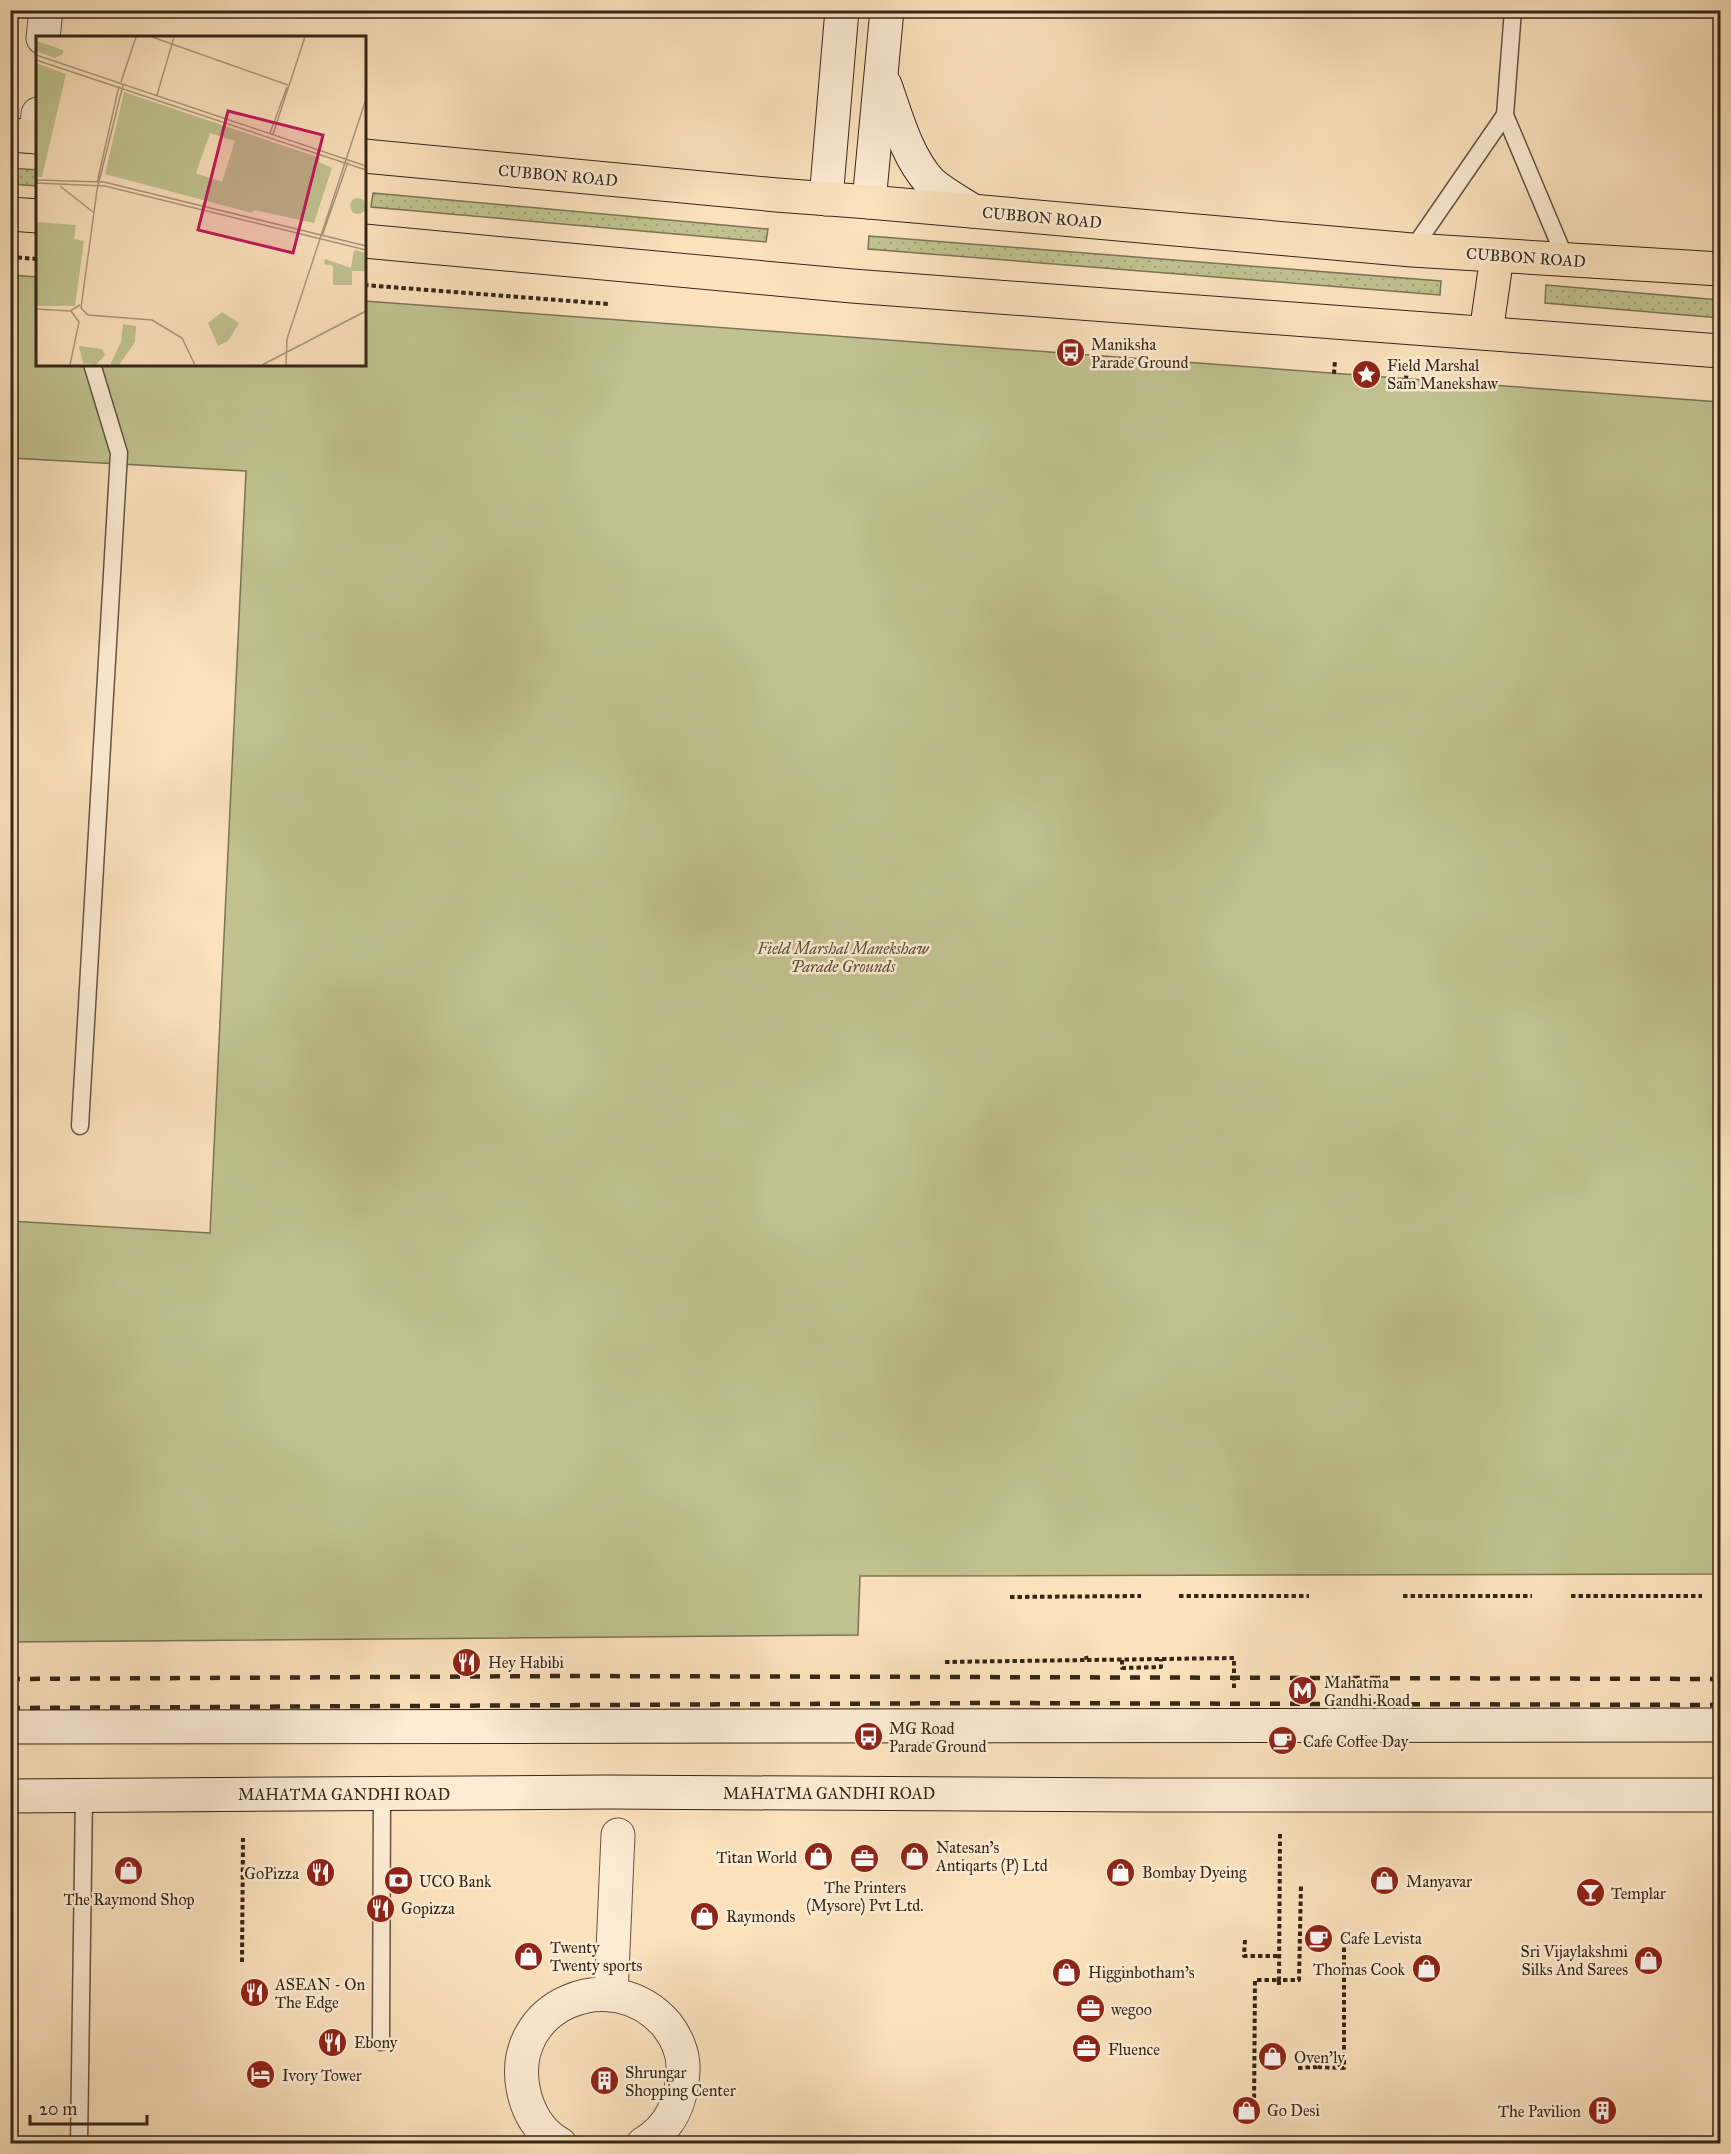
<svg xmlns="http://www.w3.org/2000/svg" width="1731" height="2154" viewBox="0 0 1731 2154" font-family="'IM FELL Great Primer',serif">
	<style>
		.grass { fill: url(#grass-dots); stroke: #7b7454; stroke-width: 1.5 }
		.park { fill: #c0c390; stroke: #7b7454; stroke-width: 1.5 }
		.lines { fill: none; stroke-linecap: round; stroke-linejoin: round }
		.lane-casing { stroke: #675541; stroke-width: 19 }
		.street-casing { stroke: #675541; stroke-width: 35 }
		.secondary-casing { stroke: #362618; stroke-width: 35 }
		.primary-casing { stroke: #362618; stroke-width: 35 }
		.path { stroke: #362618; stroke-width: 4; stroke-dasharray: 4.5 3; stroke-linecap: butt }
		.lane { stroke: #fcecd4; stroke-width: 16 }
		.street { stroke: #fcecd4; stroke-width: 33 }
		.secondary { stroke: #fcecd4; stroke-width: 33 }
		.primary { stroke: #fbe2bd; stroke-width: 33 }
		.rail { stroke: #362618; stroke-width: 4.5; stroke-dasharray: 10 10; stroke-linecap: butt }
		.labels { text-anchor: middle; stroke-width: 5; stroke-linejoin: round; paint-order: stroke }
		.street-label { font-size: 16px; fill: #362618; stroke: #fcecd4 }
		.poi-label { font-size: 16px; fill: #362618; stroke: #fcecd4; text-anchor: start }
		.park-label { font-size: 16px; font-style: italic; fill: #584d36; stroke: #fcecd4 }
		.inset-road { fill: none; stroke: #ac977b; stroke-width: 1.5 }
		.view { fill: #c2185b; fill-opacity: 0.15; stroke: #c2185b; stroke-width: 3 }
		.inset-edge { fill: none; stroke: #362618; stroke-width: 3 }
	</style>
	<defs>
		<pattern id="grass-dots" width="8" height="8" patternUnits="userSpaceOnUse" patternTransform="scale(1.5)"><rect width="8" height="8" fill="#c0c390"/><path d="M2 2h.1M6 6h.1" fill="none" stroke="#a6a77b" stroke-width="1.8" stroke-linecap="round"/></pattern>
	</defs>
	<rect width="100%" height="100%" fill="#fbe2bd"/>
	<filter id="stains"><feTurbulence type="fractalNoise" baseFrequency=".00333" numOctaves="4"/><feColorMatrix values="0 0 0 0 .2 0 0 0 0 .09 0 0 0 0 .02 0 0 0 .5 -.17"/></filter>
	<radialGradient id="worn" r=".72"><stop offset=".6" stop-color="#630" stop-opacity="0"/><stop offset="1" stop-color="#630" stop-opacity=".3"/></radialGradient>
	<!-- grass -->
	<g class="grass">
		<polygon points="10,168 37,170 37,186 11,184"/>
		<polygon points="373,193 768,229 766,242 371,207"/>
		<polygon points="869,236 1441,281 1440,295 868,249"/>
		<polygon points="1546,285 1720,300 1720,318 1545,303"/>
	</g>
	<!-- park -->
	<polygon class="park" points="11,275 37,277 38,364 364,364 365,301 1720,402 1720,1574 860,1576 858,1635 11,1642 10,1221 210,1233 246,471 11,458"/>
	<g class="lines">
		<defs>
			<g id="lane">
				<polyline points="1513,10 1505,115 1566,260"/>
				<polyline points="1412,250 1505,115"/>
				<polyline points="80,1126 119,453 92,364"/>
				<polyline points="381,2042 382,1794"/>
				<polyline points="79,2144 84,1796"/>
			</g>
			<g id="street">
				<polyline points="43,38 46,10"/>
				<polyline points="36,137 38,114"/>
				<polyline points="611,1995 618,1835"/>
				<path d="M560 2144C539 2133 527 2110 523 2088 508 2005 612 1961 667 2025 677 2038 684 2055 683 2071 682 2102 670 2128 643 2144"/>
			</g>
			<g id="secondary">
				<path d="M885 85C897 118 906 155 930 182 942 193 959 202 973 211"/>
				<polyline points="826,199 842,10"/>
				<polyline points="869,202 887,10"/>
				<polyline points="10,1727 1720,1725"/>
				<polyline points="10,1796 607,1792 1144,1795 1720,1795"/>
			</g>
			<g id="primary">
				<polyline points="10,135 38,137"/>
				<polyline points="364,156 777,195 869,202 1412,250 1720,269"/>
				<polyline points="10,214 38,216"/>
				<polyline points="364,241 852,286 1720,351"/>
				<polyline points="1486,333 1497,256"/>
			</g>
		</defs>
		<!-- lane casing -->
		<use href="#lane" class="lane-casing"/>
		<!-- street casing -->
		<use href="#street" class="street-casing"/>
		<!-- secondary casing -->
		<use href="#secondary" class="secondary-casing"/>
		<!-- primary casing -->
		<use href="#primary" class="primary-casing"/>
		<!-- path -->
		<g class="path">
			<polyline points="10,257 38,259"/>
			<polyline points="364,285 609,304"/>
			<polyline points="1334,374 1335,360"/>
			<polyline points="1406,380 1407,365"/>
			<polyline points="1179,1596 1309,1596"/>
			<polyline points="1403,1596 1532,1596"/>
			<polyline points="1571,1596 1702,1596"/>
			<polyline points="1010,1597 1141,1596"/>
			<polyline points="1087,1660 1234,1658 1234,1690"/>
			<polyline points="1122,1660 1122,1668 1161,1667 1161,1659"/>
			<polyline points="945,1662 1087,1660 1086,1656"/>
			<polyline points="1280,1834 1279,1980 1299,1980 1301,1884"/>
			<polyline points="1245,1940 1244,1956 1279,1956"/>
			<polyline points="242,1962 243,1838"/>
			<polyline points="1317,2060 1317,2067 1344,2068 1344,1932"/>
			<polyline points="1298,2068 1317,2067"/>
			<polyline points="1254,2113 1255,1980 1279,1980 1279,1987"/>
		</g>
		<!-- lane -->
		<use href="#lane" class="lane"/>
		<!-- street -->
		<use href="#street" class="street"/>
		<!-- secondary -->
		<use href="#secondary" class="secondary"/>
		<!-- primary -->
		<use href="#primary" class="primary"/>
		<!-- rail -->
		<g class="rail">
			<polyline points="10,1679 568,1676 1720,1679"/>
			<polyline points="10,1708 986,1703 1720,1705"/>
		</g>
	</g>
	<!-- icons -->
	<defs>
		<symbol id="bus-disc" viewBox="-11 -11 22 22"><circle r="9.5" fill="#8f2418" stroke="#fcecd4"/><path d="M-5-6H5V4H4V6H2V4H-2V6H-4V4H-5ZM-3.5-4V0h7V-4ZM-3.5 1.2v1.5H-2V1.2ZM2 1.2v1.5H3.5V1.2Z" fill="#fff"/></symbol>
		<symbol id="sight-disc" viewBox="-11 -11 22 22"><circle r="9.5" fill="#8f2418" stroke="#fcecd4"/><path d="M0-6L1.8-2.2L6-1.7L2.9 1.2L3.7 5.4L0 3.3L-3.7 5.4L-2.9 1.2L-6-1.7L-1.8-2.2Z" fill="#fff"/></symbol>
		<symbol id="restaurant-disc" viewBox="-11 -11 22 22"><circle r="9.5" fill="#8f2418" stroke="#fcecd4"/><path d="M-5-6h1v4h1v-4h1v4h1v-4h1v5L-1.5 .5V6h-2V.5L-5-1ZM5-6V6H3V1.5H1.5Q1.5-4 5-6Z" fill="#fff"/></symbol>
		<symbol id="metro-disc" viewBox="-11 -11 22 22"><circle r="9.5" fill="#8f2418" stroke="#fcecd4"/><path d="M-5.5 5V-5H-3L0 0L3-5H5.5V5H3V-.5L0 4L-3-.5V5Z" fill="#fff"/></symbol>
		<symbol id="cafe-disc" viewBox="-11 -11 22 22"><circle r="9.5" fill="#8f2418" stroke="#fcecd4"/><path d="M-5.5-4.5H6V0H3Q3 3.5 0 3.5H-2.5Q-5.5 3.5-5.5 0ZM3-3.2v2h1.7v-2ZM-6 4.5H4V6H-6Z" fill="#fff"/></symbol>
		<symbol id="shop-disc" viewBox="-11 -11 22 22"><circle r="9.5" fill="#8f2418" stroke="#fcecd4"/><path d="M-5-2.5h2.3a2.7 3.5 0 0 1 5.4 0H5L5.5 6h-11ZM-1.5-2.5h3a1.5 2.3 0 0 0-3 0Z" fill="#fff"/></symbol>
		<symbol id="office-disc" viewBox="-11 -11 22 22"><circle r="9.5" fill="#8f2418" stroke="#fcecd4"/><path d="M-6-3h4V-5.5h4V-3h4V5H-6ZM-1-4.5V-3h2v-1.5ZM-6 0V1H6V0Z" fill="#fff"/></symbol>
		<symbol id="bank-disc" viewBox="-11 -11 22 22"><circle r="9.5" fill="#8f2418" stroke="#fcecd4"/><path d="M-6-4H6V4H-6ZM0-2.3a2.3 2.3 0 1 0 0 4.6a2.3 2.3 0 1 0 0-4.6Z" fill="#fff"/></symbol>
		<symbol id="bar-disc" viewBox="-11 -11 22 22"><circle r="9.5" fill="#8f2418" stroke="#fcecd4"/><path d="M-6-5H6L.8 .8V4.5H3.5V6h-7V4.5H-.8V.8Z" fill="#fff"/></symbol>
		<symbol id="hotel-disc" viewBox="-11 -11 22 22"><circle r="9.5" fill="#8f2418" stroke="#fcecd4"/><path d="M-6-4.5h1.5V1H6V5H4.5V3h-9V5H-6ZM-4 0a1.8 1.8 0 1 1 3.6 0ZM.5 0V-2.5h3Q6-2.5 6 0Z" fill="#fff"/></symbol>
		<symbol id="building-disc" viewBox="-11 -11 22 22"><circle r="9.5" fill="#8f2418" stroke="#fcecd4"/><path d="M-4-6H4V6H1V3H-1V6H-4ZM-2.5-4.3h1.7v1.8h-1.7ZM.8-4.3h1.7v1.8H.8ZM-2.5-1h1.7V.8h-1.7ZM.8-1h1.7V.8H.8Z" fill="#fff"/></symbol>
	</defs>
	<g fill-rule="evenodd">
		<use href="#bus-disc" x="1054" y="336" width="33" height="33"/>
		<use href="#sight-disc" x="1350" y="358" width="33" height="33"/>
		<use href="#restaurant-disc" x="450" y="1646" width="33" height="33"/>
		<use href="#metro-disc" x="1286" y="1674" width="33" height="33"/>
		<use href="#bus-disc" x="852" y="1720" width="33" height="33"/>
		<use href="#cafe-disc" x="1266" y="1724" width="33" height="33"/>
		<use href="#shop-disc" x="898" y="1840" width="33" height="33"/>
		<use href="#shop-disc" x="802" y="1840" width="33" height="33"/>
		<use href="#office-disc" x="848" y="1842" width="33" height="33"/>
		<use href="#shop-disc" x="112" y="1854" width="33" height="33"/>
		<use href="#shop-disc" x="1104" y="1856" width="33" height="33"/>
		<use href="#restaurant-disc" x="304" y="1856" width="33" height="33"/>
		<use href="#bank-disc" x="382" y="1864" width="33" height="33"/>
		<use href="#shop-disc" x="1368" y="1864" width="33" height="33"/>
		<use href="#bar-disc" x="1574" y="1876" width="33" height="33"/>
		<use href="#restaurant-disc" x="364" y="1892" width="33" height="33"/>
		<use href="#shop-disc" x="688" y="1900" width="33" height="33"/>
		<use href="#cafe-disc" x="1302" y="1922" width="33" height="33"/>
		<use href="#shop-disc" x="512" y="1940" width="33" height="33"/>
		<use href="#shop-disc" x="1632" y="1944" width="33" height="33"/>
		<use href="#shop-disc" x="1410" y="1952" width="33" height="33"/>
		<use href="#shop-disc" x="1050" y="1956" width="33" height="33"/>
		<use href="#restaurant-disc" x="238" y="1976" width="33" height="33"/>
		<use href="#office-disc" x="1074" y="1992" width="33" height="33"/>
		<use href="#restaurant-disc" x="316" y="2026" width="33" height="33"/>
		<use href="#office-disc" x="1070" y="2032" width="33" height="33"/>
		<use href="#shop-disc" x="1256" y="2040" width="33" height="33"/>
		<use href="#hotel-disc" x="244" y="2058" width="33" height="33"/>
		<use href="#building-disc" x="588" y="2064" width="33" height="33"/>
		<use href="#shop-disc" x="1230" y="2094" width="33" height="33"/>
		<use href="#building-disc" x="1586" y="2094" width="33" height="33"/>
	</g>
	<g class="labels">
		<!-- street labels -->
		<g class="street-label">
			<text transform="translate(558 175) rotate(5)" y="6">CUBBON ROAD</text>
			<text transform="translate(1042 217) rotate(5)" y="6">CUBBON ROAD</text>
			<text transform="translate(1526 257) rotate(4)" y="6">CUBBON ROAD</text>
			<text x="829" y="1799">MAHATMA GANDHI ROAD</text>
			<text x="344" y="1800">MAHATMA GANDHI ROAD</text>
		</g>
		<!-- poi labels -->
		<g class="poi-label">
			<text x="1091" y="350">Maniksha<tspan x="1091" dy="18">Parade Ground</tspan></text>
			<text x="1387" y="371">Field Marshal<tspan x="1387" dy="18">Sam Manekshaw</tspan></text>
			<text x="488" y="1668">Hey Habibi</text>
			<text x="1324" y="1688">Mahatma<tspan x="1324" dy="18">Gandhi Road</tspan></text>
			<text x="889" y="1734">MG Road<tspan x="889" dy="18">Parade Ground</tspan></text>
			<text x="1303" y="1747">Cafe Coffee Day</text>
			<text x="936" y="1853">Natesan's<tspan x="936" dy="18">Antiqarts (P) Ltd</tspan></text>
			<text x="797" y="1863" text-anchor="end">Titan World</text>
			<text x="1142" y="1878">Bombay Dyeing</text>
			<text x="299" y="1879" text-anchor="end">GoPizza</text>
			<text x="419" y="1887">UCO Bank</text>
			<text x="1406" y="1887">Manyavar</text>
			<text x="865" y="1893" text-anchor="middle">The Printers<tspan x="865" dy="18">(Mysore) Pvt Ltd.</tspan></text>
			<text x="1611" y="1899">Templar</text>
			<text x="129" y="1905" text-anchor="middle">The Raymond Shop</text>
			<text x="401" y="1914">Gopizza</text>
			<text x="726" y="1922">Raymonds</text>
			<text x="1340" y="1944">Cafe Levista</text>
			<text x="550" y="1953">Twenty<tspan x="550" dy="18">Twenty sports</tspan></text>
			<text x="1628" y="1957" text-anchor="end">Sri Vijaylakshmi<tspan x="1628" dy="18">Silks And Sarees</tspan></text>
			<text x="1405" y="1975" text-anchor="end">Thomas Cook</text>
			<text x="1088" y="1978">Higginbotham's</text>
			<text x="275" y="1990">ASEAN - On<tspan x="275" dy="18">The Edge</tspan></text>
			<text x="1111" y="2015">wegoo</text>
			<text x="354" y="2048">Ebony</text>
			<text x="1108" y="2055">Fluence</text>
			<text x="1294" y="2063">Oven'ly</text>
			<text x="625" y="2078">Shrungar<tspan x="625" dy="18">Shopping Center</tspan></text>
			<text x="282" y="2081">Ivory Tower</text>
			<text x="1267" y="2116">Go Desi</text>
			<text x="1581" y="2117" text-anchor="end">The Pavilion</text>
		</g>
		<!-- park labels -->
		<g class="park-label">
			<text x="843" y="954">Field Marshal Manekshaw<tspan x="843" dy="18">Parade Grounds</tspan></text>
		</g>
	</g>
	<!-- overview -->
	<g transform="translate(36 36)">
		<rect width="330" height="330" fill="#fbe2bd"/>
		<path d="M318 214 330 217V235H316V249H297V230L288 228 289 223 315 232Z" fill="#c0c390"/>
		<path d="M0 5 27 14V18L19 22 0 15ZM87 288 100 290 99 306 83 329H74L85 306ZM43 310 66 313 69 319 60 329 47 327Z" fill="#c0c390"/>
		<path d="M0 27 30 38 6 141H0ZM88 56 284 122 283 126 296 132 278 187 218 174 216 177 69 138ZM174 97 199 105 186 146 160 137ZM314 170a8 8 0 1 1 16 0a8 8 0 1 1-16 0ZM0 186 40 189 38 203 48 205 39 270H0ZM186 276 203 287 192 305 182 310 172 287Z" fill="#c0c390" fill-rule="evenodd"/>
		<path class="inset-road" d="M116 1 252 49M0 19 330 130M0 24 330 134M85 46 100 1M87 49 61 154 45 272 52 279 116 284 146 302 159 329M121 59 138 1M234 97 251 51M237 98 269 1M0 144 68 146 330 210M0 147 69 150 330 214M61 147 83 50M24 150 57 176M286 200 312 126M0 273 34 275 44 269M34 329 43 286 35 275M226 329 330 275M250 329 251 303 330 63"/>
		<path class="view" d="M192 75 287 99 257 217 162 194Z"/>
		<rect width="330" height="330" class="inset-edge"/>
	</g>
	<!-- margin -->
	<rect width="1731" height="2154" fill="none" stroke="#fbe2bd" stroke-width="36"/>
	<rect x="12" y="12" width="1707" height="2130" fill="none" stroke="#362618" stroke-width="3"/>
	<rect x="18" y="18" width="1695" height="2118" fill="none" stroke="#362618" stroke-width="1.5"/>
	<!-- scale -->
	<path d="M30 2115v9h117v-9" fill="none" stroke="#362618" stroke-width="3"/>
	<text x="39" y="2115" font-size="18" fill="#362618" stroke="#fcecd4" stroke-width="4.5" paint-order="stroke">20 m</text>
	<rect width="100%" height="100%" filter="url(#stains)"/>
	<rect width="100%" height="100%" fill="url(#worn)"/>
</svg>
